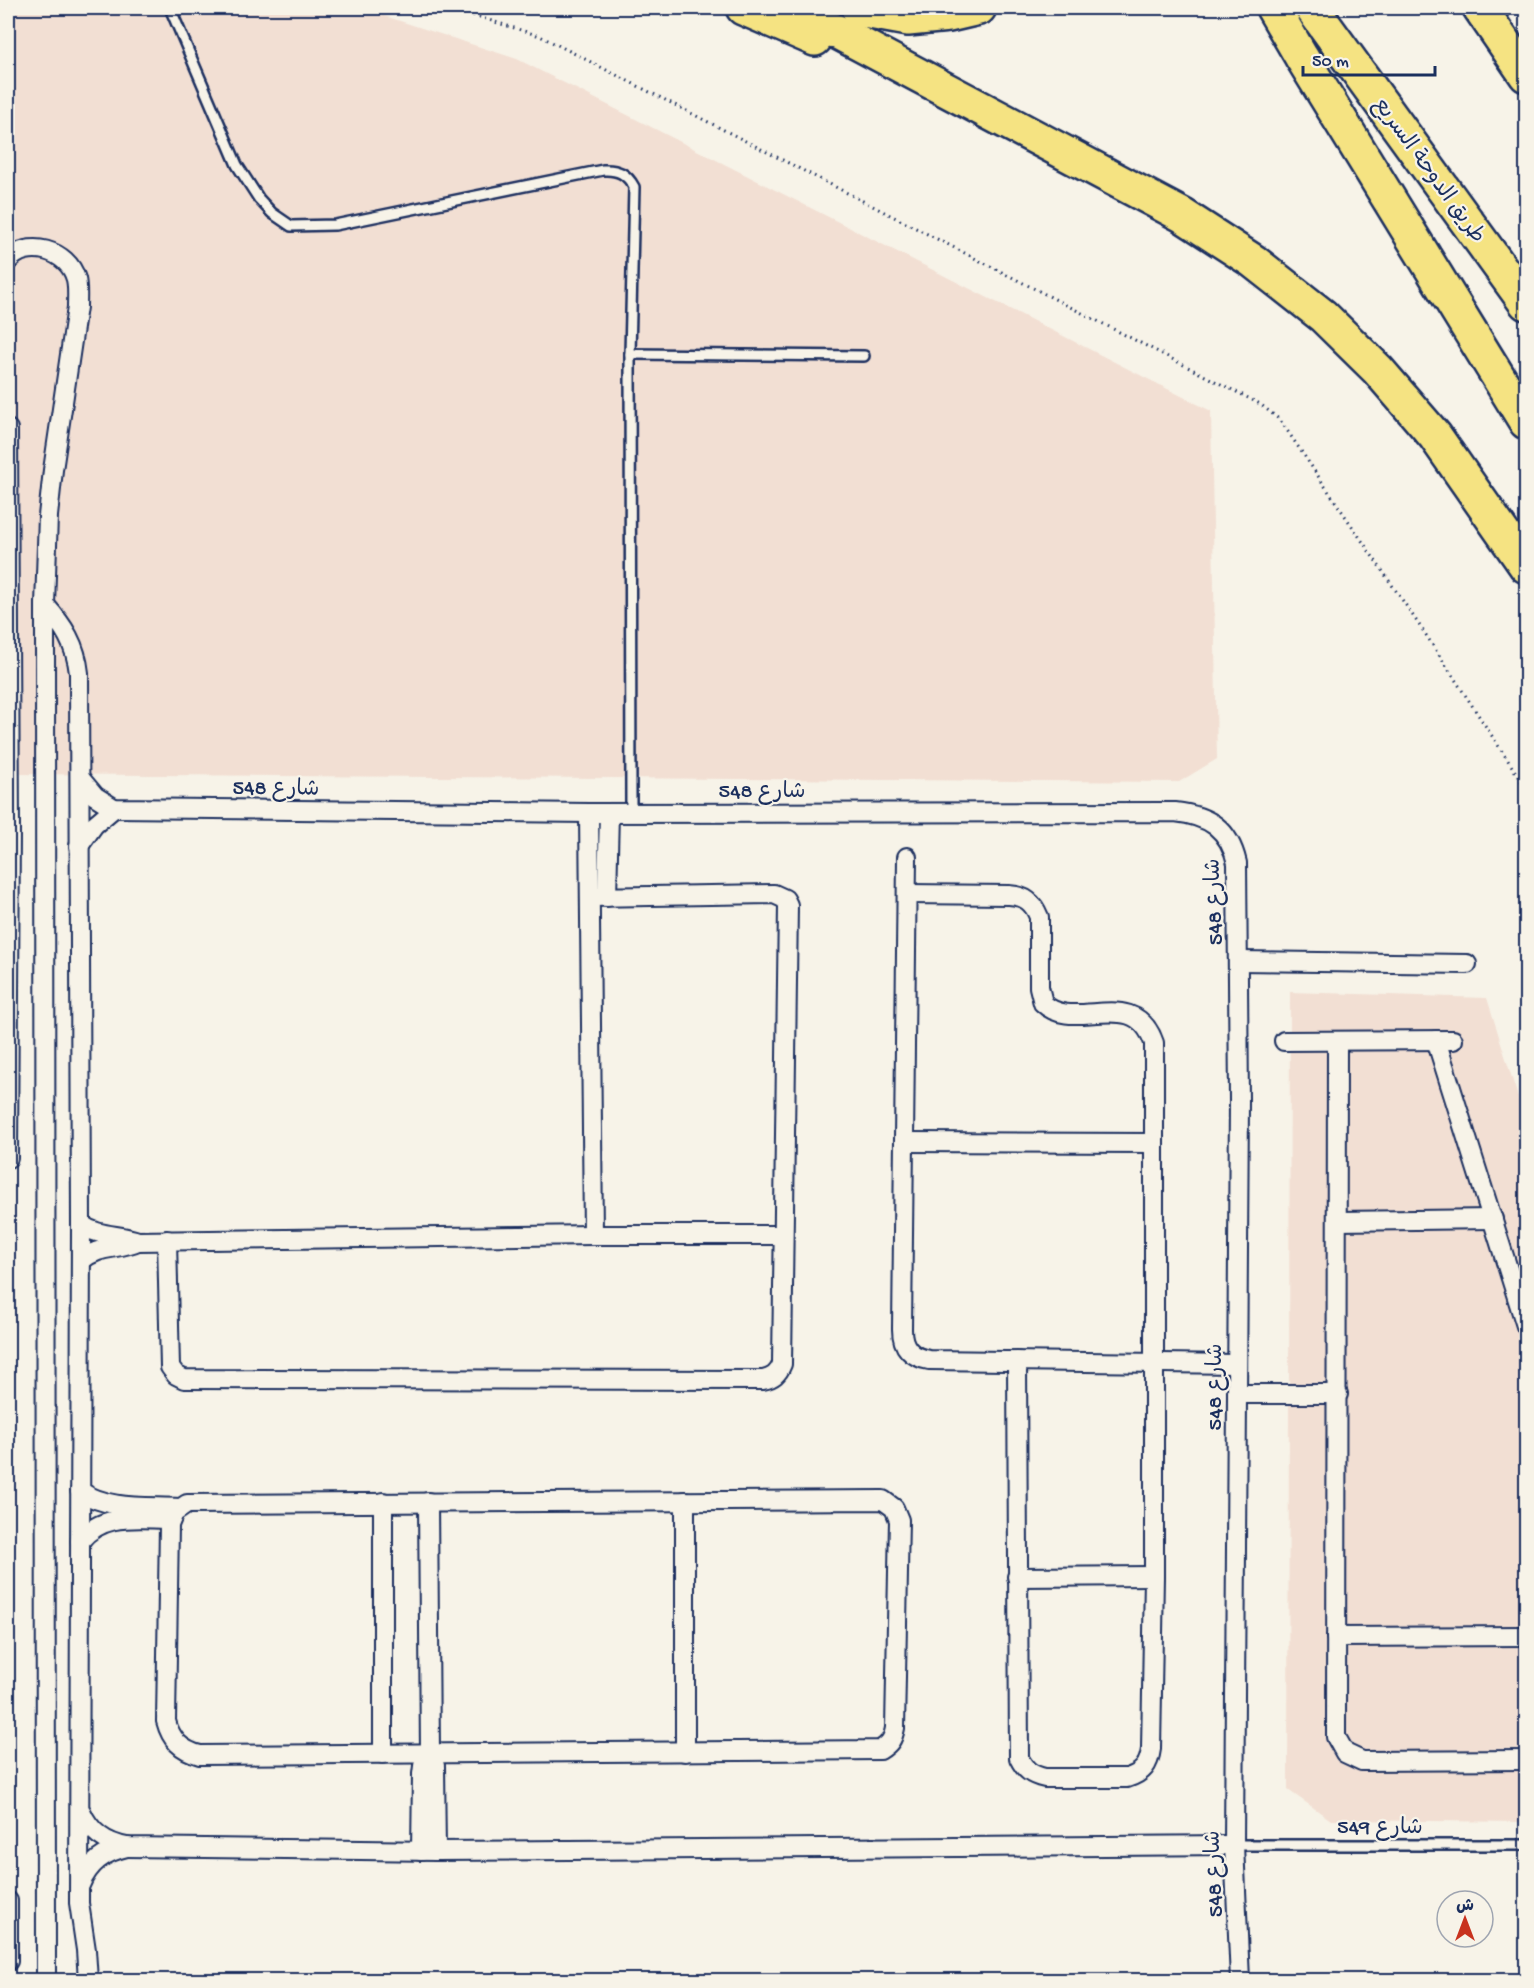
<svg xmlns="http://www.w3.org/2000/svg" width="1534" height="1988" viewBox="0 0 1534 1988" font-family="'Gochi Hand','Playpen Sans Arabic',sans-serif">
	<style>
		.built { fill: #f2dfd3 }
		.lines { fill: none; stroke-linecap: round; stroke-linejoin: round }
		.lane-casing { stroke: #1b2f5e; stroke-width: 14 }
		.street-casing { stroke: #1b2f5e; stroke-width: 22 }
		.highway-casing { stroke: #1b2f5e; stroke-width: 38 }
		.path { stroke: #1b2f5e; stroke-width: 3; stroke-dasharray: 1.5 4.5; stroke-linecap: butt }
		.lane { stroke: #f7f3e8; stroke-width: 9 }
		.street { stroke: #f7f3e8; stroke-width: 18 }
		.highway { stroke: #f5e382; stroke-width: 33 }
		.labels { text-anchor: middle; stroke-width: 4.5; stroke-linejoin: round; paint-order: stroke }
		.street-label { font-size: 22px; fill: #1b2f5e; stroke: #f7f3e8 }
	</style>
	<rect width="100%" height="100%" fill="#f7f3e8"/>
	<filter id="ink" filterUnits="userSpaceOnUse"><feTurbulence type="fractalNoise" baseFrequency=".0167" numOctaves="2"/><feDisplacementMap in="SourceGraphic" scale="12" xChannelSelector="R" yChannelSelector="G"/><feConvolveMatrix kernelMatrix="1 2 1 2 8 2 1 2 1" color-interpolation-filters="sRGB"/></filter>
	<g filter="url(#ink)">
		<!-- built -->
		<g class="built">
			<polygon points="8,8 360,8 517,59 1211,411 1217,759 1179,782 8,774"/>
			<polygon points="1290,992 1487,998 1526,1123 1526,1822 1331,1820 1288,1790"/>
		</g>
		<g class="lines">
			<defs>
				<g id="lane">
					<path d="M170 8 237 165 259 199 272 213 291 226 335 225 603 170C618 169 627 174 634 187L630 354 631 813"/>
					<polyline points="630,354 864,356"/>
					<polyline points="1234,1845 1526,1845"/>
				</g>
				<g id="street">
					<path d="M8 261C27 238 68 250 76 279 78 288 77 298 77 307L53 470 48 516 45 605 46 1980"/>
					<polyline points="8,429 10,830 8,1158"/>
					<path d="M45 605C64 626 76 645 79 673L81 1224 79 1903 86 1950 88 1980"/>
					<path d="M80 778 95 796 114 808 589 813 1175 812C1210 816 1229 829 1237 863L1239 1101 1234 1845 1240 1980"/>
					<polyline points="589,813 593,1235"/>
					<polyline points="79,846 94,825 114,808"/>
					<path d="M907 857 902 1329C902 1347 911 1357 929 1360L1237 1364"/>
					<path d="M907 894 1009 895C1025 896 1033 902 1039 917V987L1043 1003C1074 1034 1134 984 1154 1043V1576L1151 1749C1149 1765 1143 1773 1127 1778H1045C1031 1775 1025 1770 1019 1758L1017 1361"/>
					<polyline points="607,897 609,813"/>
					<polyline points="1238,961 1467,964"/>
					<polyline points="1436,1040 1526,1326"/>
					<polyline points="1284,1041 1453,1040"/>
					<polyline points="1337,1041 1336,1737 1345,1753 1362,1761 1526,1760"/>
					<polyline points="904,1142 1154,1143"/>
					<polyline points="1338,1221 1493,1219"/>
					<path d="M81 1224C97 1237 119 1234 138 1241L593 1235H783"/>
					<path d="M167 1240 170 1367 176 1375 184 1379 763 1380C773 1378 778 1374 782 1364L788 905 785 899 774 894 590 897"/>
					<path d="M81 1261C98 1245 118 1250 138 1241"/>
					<polyline points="1237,1394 1338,1394"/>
					<path d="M80 1491C108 1510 146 1506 179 1508"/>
					<path d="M883 1500 894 1508 899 1520 895 1728C893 1739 890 1744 880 1750L200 1755C181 1750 171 1740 166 1721L169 1525 174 1513 187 1504Z"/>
					<polyline points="428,1502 430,1753 435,1766 436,1851"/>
					<path d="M80 1541C103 1512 137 1519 170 1519"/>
					<polyline points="1017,1577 1154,1576"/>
					<polyline points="1336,1637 1526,1636"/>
					<polyline points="685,1752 685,1501"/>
					<polyline points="383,1754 383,1502"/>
					<path d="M81 1811C90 1832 105 1843 127 1847L436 1851 1234 1845"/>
					<polyline points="421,1851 422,1774 423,1766 430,1753"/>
					<path d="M80 1885C89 1863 104 1852 127 1847"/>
					<polyline points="8,1901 8,1961"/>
				</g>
				<g id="highway">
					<polyline points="743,8 815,39"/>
					<polyline points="792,8 1182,215 1253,261 1323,316 1378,370 1435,436 1526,566"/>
					<polyline points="858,8 864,11 908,19 949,15 979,8"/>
					<polyline points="1273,8 1301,56 1526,422"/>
					<polyline points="1312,8 1526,303"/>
					<polyline points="1480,8 1526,75"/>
				</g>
			</defs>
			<!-- lane casing -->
			<use href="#lane" class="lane-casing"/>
			<!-- street casing -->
			<use href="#street" class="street-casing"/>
			<!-- highway casing -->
			<use href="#highway" class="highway-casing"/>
			<!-- path -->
			<polyline class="path" points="450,8 540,36 1260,404 1280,420 1426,635 1526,788"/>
			<!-- lane -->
			<use href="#lane" class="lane"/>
			<!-- street -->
			<use href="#street" class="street"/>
			<!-- highway -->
			<use href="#highway" class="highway"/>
		</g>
	</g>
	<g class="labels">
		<!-- street labels -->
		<g class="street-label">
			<text transform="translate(1431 169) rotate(54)" y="8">طريق الدوحة السريع</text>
			<text transform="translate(276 786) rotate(1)" y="8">شارع 548</text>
			<text x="762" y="797">شارع 548</text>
			<text transform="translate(1212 902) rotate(-92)" y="8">شارع 548</text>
			<text transform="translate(1213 1387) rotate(-90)" y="8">شارع 548</text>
			<text x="1380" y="1833">شارع 549</text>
			<text transform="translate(1212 1874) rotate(-92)" y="8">شارع 548</text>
		</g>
	</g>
	<!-- margin -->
	<rect width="1534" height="1988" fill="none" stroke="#f7f3e8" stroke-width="30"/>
	<rect x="15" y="15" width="1504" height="1958" fill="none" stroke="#1b2f5e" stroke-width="2" filter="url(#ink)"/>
	<!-- north arrow -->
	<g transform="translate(1465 1919)"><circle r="28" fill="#f7f3e8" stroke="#9fa5b1" stroke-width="1.5"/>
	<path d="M0-4.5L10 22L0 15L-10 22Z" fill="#c8321e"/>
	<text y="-9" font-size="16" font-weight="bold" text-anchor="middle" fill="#1b2f5e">ش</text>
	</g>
	<!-- scale -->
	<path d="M1303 66v9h132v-9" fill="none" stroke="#1b2f5e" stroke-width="3"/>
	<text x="1312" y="66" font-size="18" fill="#1b2f5e" stroke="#f7f3e8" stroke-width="4.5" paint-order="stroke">50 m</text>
</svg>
